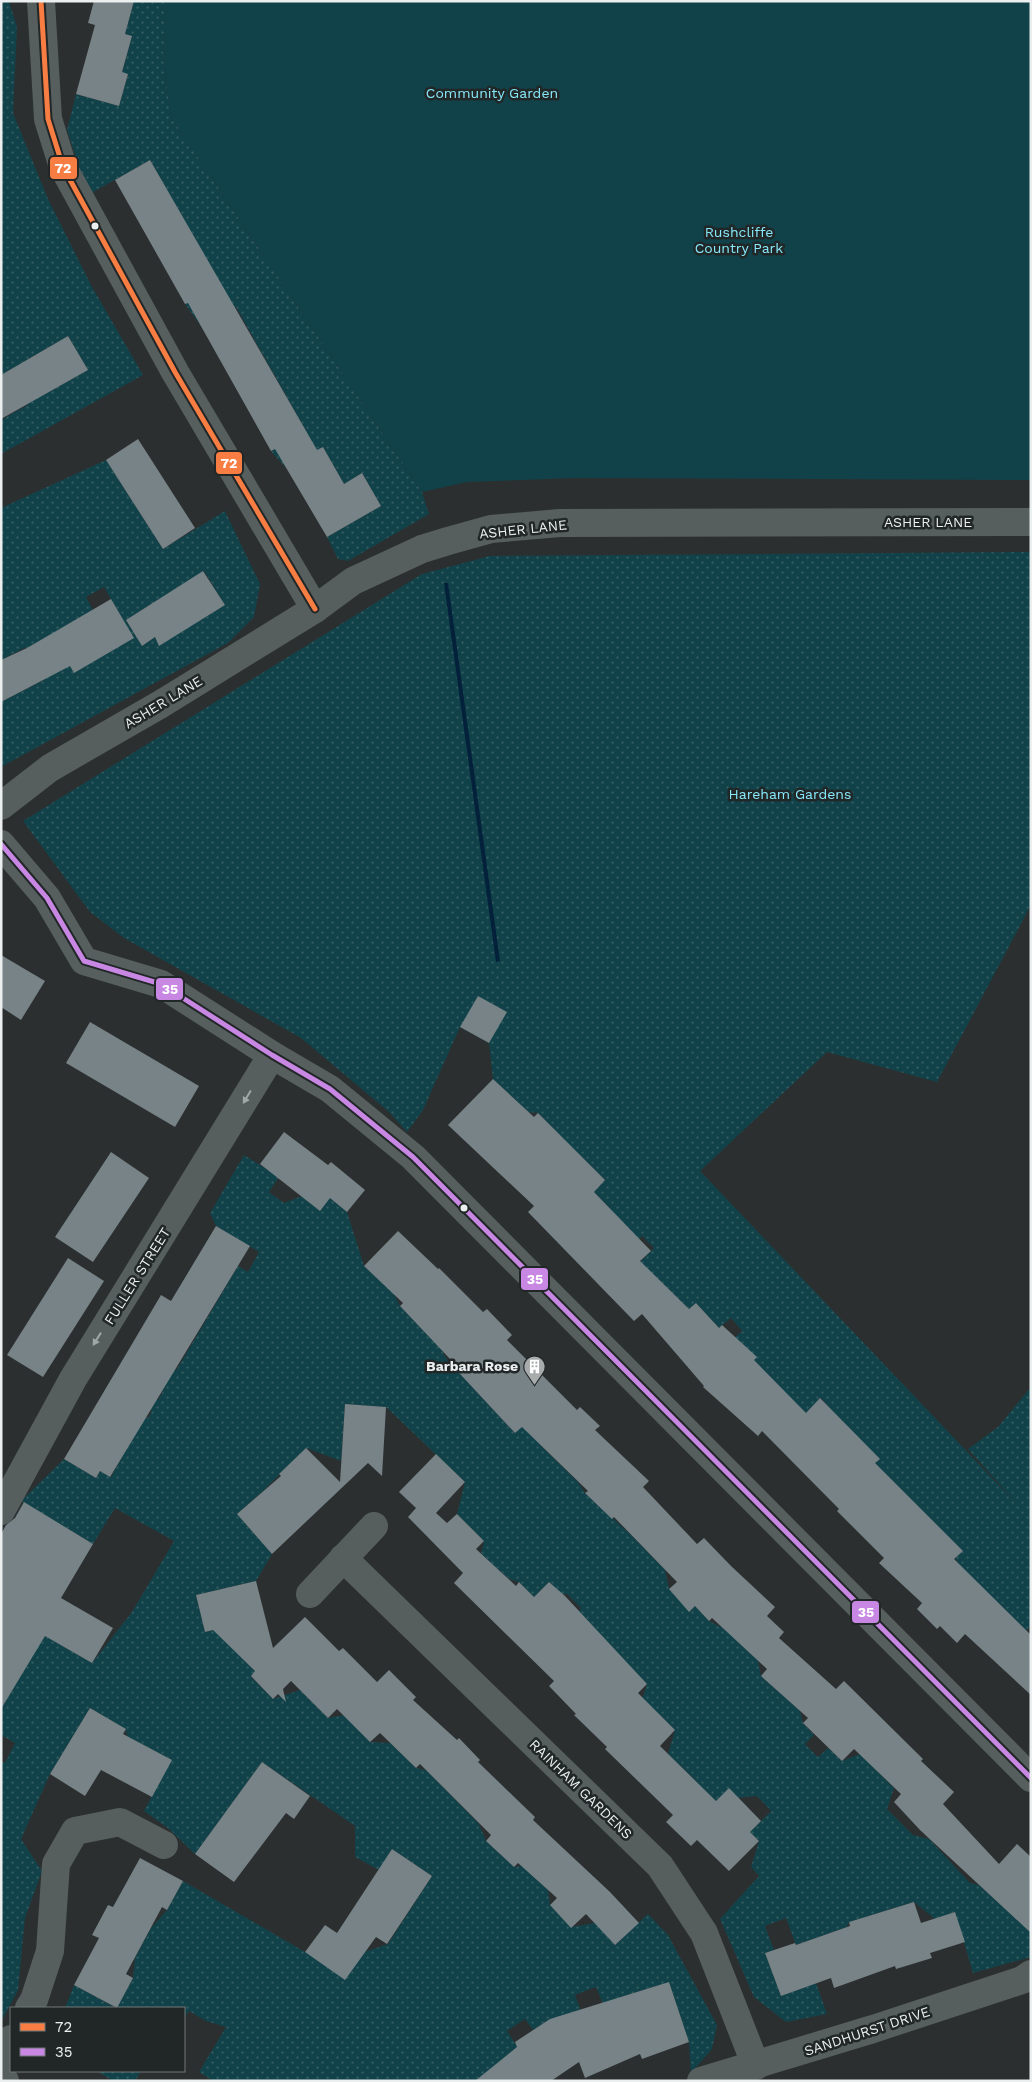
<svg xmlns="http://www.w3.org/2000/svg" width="1032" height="2082" viewBox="0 0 1032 2082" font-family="'Work Sans',sans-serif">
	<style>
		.grass { fill: url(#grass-dots); fill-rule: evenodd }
		.park { fill: #124249 }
		.water { fill: #04213b }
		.building { fill: #778387 }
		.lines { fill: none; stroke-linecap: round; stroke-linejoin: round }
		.minor { stroke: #565f5e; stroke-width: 28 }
		.bus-1-casing { stroke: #212627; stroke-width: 9 }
		.bus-2-casing { stroke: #212627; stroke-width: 9 }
		.bus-1 { stroke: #f77d43; stroke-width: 5 }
		.bus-2 { stroke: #c787e3; stroke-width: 5 }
		.oneway { fill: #a0a7a6 }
		.bus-dot { fill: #ebefef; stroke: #212627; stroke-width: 2 }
		.labels { text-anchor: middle; stroke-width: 5; stroke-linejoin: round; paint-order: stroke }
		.park-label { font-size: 14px; fill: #86e8f9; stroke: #212627 }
		.street-label { font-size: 14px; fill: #ebefef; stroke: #212627 }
		.poi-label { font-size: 14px; font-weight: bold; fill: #ebefef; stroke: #212627; text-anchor: end }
		.line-badge { stroke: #212627; stroke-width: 2 }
		.badge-label { font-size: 14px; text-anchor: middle; font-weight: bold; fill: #fff }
	</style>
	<defs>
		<pattern id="grass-dots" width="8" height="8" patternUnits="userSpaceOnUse" patternTransform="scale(1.25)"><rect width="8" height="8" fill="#124249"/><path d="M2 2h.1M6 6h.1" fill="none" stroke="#355e64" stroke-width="1.8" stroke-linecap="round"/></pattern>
	</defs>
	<rect width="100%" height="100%" fill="#2c2f30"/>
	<!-- grass -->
	<g class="grass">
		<polygon points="1,1 9,1 17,27 13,113 48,199 92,287 143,375 1,454 1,420 29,404 25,396 43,395 88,370 68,336 1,375"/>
		<polygon points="134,1 167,1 163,57 171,117 422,492 429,514 348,561 338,559 327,537 381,506 362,473 344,484 323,447 287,469 271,451 306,431 236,307 201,326 185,304 220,284 150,160 88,195 67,130 76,94 119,106 128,75 122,72 132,36 125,34"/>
		<path d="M106 460 163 549 225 511 260 584 254 617 228 643 1 767V702L44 680 26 647 1 660V508ZM204 571 225 605 159 645 155 637 142 646 126 620ZM104 587 133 638 68 662 56 669 40 641 93 610 86 597Z"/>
		<polygon points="1031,552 1031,905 937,1082 827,1052 700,1171 1016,1503 968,1449 998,1427 1031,1387 1031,1625 1024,1633 960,1566 955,1558 962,1551 899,1487 859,1479 879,1459 817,1429 834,1413 821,1398 806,1413 742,1372 756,1357 722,1349 742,1331 731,1318 719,1328 696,1303 689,1309 640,1262 654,1248 642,1236 627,1251 609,1207 594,1192 605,1180 583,1158 571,1157 555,1130 538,1113 528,1112 493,1079 489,1043 460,1027 423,1110 407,1132 389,1112 301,1038 124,938 90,912 23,821 422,574 490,556"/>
		<polygon points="244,1155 279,1177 269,1192 284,1203 302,1196 330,1198 347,1212 364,1266 394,1294 400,1306 440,1348 448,1361 515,1433 525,1423 538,1436 541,1446 578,1482 585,1493 630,1534 665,1570 669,1589 689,1611 695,1606 709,1621 723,1628 758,1660 761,1676 800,1711 803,1723 814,1735 805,1744 818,1757 828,1748 842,1761 860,1754 894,1788 887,1809 913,1835 929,1839 970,1883 979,1885 1031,1932 1031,1957 973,1973 955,1912 935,1919 914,1902 849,1922 847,1927 796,1945 786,1918 765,1926 774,1950 765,1953 781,1996 816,1983 827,2014 786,2022 754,1997 720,1919 759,1876 751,1867 759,1841 750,1832 771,1811 757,1796 738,1798 712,1805 697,1791 696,1781 668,1754 675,1730 662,1717 650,1728 637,1716 647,1684 577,1614 581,1608 567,1594 561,1594 549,1582 534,1597 519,1582 509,1579 481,1554 484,1541 457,1514 465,1482 386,1407 345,1404 341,1461 306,1448 264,1490 237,1514 272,1554 256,1581 196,1595 205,1632 266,1618 263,1623 235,1651 255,1671 251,1677 273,1699 300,1690 328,1718 344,1715 370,1742 390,1743 416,1768 426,1770 479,1824 486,1841 514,1867 522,1866 548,1890 550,1905 571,1927 595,1923 615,1945 648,1914 668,1935 717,2025 712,2049 691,2073 689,2042 669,1982 621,1997 604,2006 596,1987 575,1995 584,2019 564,2026 547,2021 533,2030 525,2019 507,2031 519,2049 475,2081 213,2081 199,2072 226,2027 206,2021 189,2011 184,2018 184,2008 65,2008 74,1985 116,2008 133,1978 135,1958 151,1928 167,1910 183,1881 305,1952 364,1952 388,1944 432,1876 392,1849 379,1870 355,1857 355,1826 262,1762 195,1854 169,1829 144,1811 171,1760 128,1737 125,1729 90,1708 50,1774 21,1839 42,1871 25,1918 18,1990 1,2022 1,1761 5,1763 15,1743 1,1735 1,1709 44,1635 92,1663 132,1612 174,1541 115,1508 93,1544 21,1501 64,1459 96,1478 100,1471 111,1477 121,1459 111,1453 136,1412 148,1418 152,1411 139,1403 145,1393 158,1400 163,1391 153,1384 177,1369 238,1266 248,1272 259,1252 216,1226 210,1213"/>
		<polygon points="97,2071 141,2071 135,2081 113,2081"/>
	</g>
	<!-- park -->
	<polygon class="park" points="167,1 1031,1 1031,480 575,478 467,482 422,492 171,117 163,57"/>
	<!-- water -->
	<polygon class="water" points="444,583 448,583 500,961 496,962"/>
	<!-- building -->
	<g class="building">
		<polygon points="94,1 134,1 125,34 132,36 122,72 128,74 119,106 76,94 95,25 88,23"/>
		<polygon points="150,160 317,450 323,447 344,484 362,473 381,506 327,537 275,449 271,451 188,303 185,304 115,180"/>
		<polygon points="68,336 88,370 1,419 1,375"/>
		<polygon points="138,439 195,528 163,549 106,460"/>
		<polygon points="203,571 225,605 159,646 155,637 142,646 126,620"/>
		<polygon points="111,599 134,638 74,673 70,666 1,702 1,660 27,648"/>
		<polygon points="1,955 45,981 21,1020 1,1007"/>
		<polygon points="478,996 507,1012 489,1043 460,1027"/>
		<polygon points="90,1022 199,1086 175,1127 66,1063"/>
		<polygon points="493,1079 534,1117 538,1113 605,1180 594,1192 651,1251 640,1261 689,1309 696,1303 719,1328 722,1325 757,1357 754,1360 806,1413 820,1398 880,1459 875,1463 963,1551 954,1559 1031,1635 1031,1695 965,1634 957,1643 940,1626 937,1629 917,1609 922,1603 879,1563 884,1558 837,1511 839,1509 762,1431 758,1436 703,1387 704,1386 642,1314 634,1321 528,1212 534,1206 448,1125"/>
		<polygon points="284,1132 328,1165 331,1162 365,1190 347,1212 330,1198 320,1211 260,1164"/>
		<polygon points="111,1152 149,1178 93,1262 55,1237"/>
		<polygon points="216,1226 250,1246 110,1477 100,1471 96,1478 64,1459 161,1295 171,1301"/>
		<polygon points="398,1231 438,1269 439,1268 483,1312 487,1309 512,1335 507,1340 577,1410 580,1407 600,1426 595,1430 649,1481 643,1487 697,1544 704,1538 731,1566 775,1607 767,1616 784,1632 779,1638 836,1689 844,1681 923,1759 921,1761 954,1792 943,1804 999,1864 1017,1844 1031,1857 1031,1933 920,1830 894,1802 901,1794 854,1749 842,1761 803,1723 808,1718 761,1676 767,1669 712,1618 709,1621 695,1606 689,1612 669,1589 677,1582 614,1517 612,1519 585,1493 588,1491 522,1427 515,1433 448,1361 450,1359 400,1306 403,1303 364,1266"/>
		<polygon points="68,1258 104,1281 43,1377 7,1355"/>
		<polygon points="345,1404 386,1407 382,1476 368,1463 272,1554 237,1514 281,1476 279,1474 306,1448 340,1482"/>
		<polygon points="436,1454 465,1482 436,1513 447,1523 457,1514 484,1541 476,1549 516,1586 519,1582 534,1597 549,1582 565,1596 647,1684 638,1693 675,1730 660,1746 716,1801 729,1788 761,1821 750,1832 759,1841 729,1871 697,1840 691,1846 666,1822 673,1815 605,1749 607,1747 574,1715 576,1714 549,1686 554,1681 454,1583 463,1573 408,1517 416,1508 399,1492"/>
		<polygon points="24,1502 93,1544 61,1598 113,1628 92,1663 45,1636 1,1709 1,1534 6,1525 15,1518"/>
		<polygon points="256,1581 273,1648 305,1617 339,1651 343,1648 377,1682 389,1670 416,1697 413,1700 457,1740 459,1738 480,1760 478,1762 535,1817 533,1820 610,1892 639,1923 615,1945 586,1914 571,1928 550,1905 557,1898 518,1863 514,1867 486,1841 491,1835 420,1764 416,1768 380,1733 370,1742 337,1709 328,1718 291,1681 283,1689 286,1702 278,1694 273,1699 251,1676 255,1671 213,1630 205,1632 196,1595"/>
		<polygon points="90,1708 126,1729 123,1734 172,1760 152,1797 101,1770 85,1796 50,1774"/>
		<polygon points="262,1762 310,1796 294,1819 286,1813 234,1882 195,1854"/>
		<polygon points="392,1849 432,1876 387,1944 376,1937 345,1980 305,1952 325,1925 337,1933"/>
		<polygon points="140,1858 183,1881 167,1910 162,1907 126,1974 133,1978 117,2008 74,1985 99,1938 92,1935 108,1905 113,1907"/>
		<polygon points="914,1902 921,1923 955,1912 965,1942 930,1953 932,1958 896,1969 895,1966 834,1988 831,1978 781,1996 765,1953 795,1943 796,1945 850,1926 849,1922"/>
		<polygon points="669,1982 689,2042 642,2059 640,2054 585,2078 579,2062 551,2081 475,2081 517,2047 515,2042 550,2019"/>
	</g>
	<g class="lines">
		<!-- minor -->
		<g class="minor">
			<polyline points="41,1 48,119 63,167 175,372 315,609"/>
			<polyline points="1,806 50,768 161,704 315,609 353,581 422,549 448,541 491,529 560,523 1031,522"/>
			<polyline points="1,844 47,898 84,961 161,984 272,1055 330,1089 413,1157 1031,1778"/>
			<polyline points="1,1511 73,1379 272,1055"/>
			<polyline points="343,1558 660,1866 704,1933 756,2066"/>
			<polyline points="310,1594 374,1526"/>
			<polyline points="29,2008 34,2000 50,1951 56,1864 75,1831 120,1822 164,1845"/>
			<polyline points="1,2057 11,2039"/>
			<polyline points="1,2078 5,2081"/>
			<polyline points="701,2081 873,2029 1022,1980 1031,1974"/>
		</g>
		<defs>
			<polyline id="bus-1" points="41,1 48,119 63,167 175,372 315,609"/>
			<polyline id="bus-2" points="1,844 47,898 84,961 161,984 272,1055 330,1089 413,1157 1031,1778"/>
		</defs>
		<!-- bus-1 casing -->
		<use href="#bus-1" class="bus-1-casing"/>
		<!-- bus-2 casing -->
		<use href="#bus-2" class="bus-2-casing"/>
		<!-- bus-1 -->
		<use href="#bus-1" class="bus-1"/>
		<!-- bus-2 -->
		<use href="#bus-2" class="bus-2"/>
	</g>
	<!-- one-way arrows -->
	<defs><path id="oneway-solid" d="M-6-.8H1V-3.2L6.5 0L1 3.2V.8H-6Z" transform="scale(1.25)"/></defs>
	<g class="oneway">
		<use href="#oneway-solid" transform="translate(247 1097) rotate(121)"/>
		<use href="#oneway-solid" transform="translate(97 1339) rotate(122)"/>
	</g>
	<!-- icons -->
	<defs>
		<symbol id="building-pin" viewBox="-11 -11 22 30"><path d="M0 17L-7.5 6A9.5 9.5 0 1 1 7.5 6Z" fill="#a8acac" stroke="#212627"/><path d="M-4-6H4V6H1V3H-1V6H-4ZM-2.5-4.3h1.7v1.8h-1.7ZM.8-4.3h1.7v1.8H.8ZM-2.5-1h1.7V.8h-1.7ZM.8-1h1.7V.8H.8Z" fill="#fff"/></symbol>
	</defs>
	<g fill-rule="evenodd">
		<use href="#building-pin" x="522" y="1354" width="25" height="34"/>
	</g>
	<!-- markers -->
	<g class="bus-dot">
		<circle cx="95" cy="226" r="4.5"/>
		<circle cx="464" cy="1208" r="4.5"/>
	</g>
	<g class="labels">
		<!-- park labels -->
		<g class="park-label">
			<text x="492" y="98">Community Garden</text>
			<text x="739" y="237">Rushcliffe<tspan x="739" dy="16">Country Park</tspan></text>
			<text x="790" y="799">Hareham Gardens</text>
		</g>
		<!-- street labels -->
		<g class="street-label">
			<text x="928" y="527">ASHER LANE</text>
			<text transform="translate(523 529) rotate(-6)" y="5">ASHER LANE</text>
			<text transform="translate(163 702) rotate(-31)" y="5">ASHER LANE</text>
			<text transform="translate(137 1276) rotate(-58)" y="5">FULLER STREET</text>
			<text transform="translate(581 1789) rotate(44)" y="5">RAINHAM GARDENS</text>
			<text transform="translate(867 2031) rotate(-18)" y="5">SANDHURST DRIVE</text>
		</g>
		<!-- poi labels -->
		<g class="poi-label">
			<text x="518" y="1371">Barbara Rose</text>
		</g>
	</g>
	<g class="line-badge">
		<rect x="49" y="156" width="29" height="24" rx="5" fill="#f77d43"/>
		<rect x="215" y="451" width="28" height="24" rx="5" fill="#f77d43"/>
		<rect x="155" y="977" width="29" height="24" rx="5" fill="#c787e3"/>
		<rect x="520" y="1267" width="29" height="24" rx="5" fill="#c787e3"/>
		<rect x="851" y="1600" width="29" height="24" rx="5" fill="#c787e3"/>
	</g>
	<g class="badge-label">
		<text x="63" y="173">72</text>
		<text x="229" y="468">72</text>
		<text x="170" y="994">35</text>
		<text x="535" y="1284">35</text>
		<text x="866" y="1617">35</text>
	</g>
	<!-- border -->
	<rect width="1032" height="2082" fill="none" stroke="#ebefef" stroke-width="5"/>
	<!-- legend -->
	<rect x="10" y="2007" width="175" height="65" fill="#212627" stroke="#727677"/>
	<rect x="20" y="2023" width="25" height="8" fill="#f77d43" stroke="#727677"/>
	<text x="55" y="2032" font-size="15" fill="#ebefef">72</text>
	<rect x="20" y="2048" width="25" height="8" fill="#c787e3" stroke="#727677"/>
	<text x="55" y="2057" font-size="15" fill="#ebefef">35</text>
</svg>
